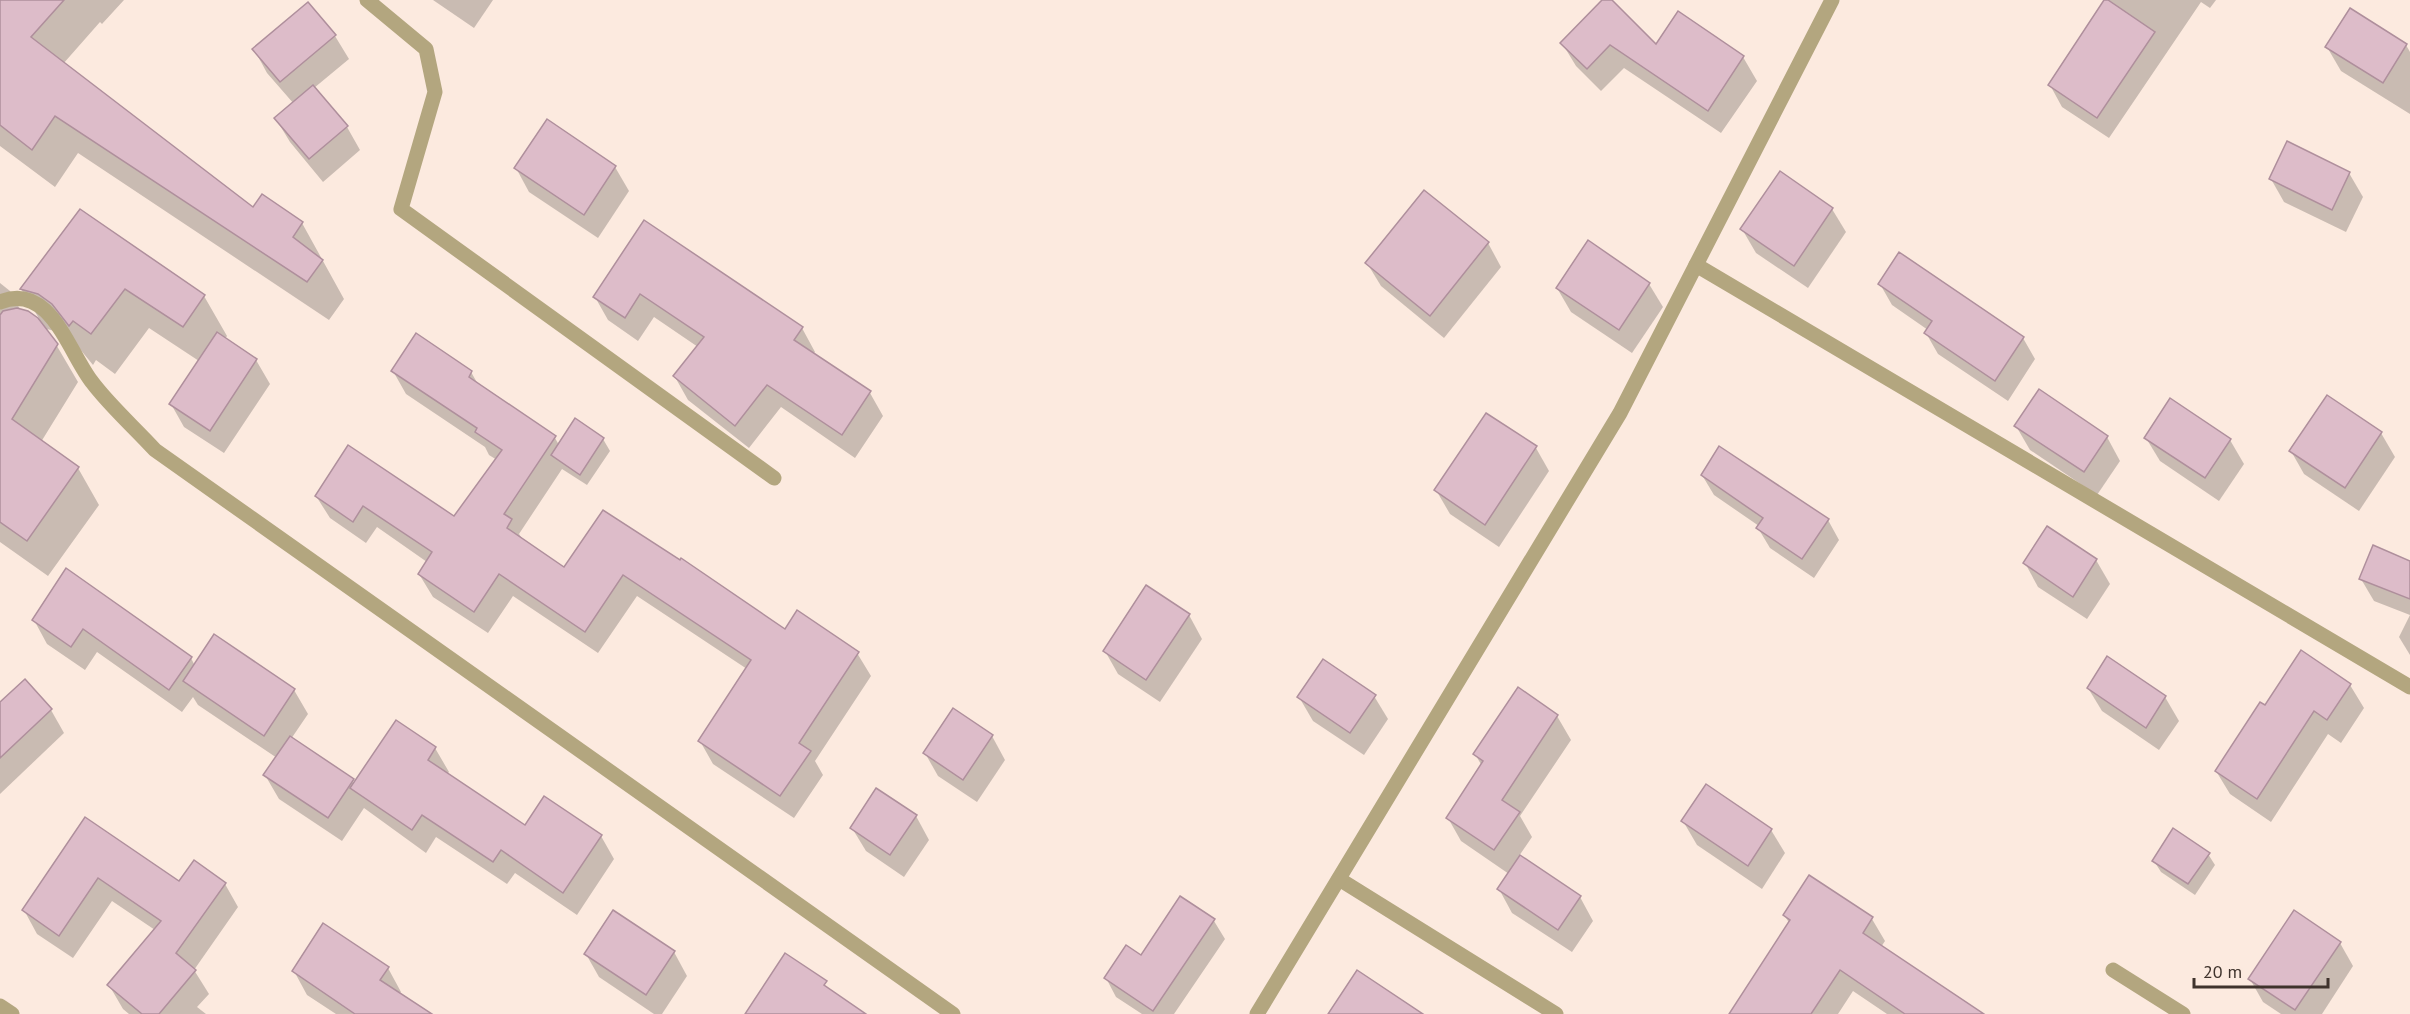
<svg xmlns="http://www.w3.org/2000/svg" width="2410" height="1014" viewBox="0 0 2410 1014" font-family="'PT Sans',sans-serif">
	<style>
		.shadow { fill: #0003 }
		.building { fill: #ddbcc9; stroke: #af8f9c; stroke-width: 1.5 }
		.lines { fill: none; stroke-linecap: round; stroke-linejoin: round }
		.minor { stroke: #b3a67f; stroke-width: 15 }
	</style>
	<rect width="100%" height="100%" fill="#fceadf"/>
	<!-- shadow -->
	<g class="shadow">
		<polygon points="0,0 124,0 102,24 100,22 63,64 253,209 302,223 344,299 329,320 78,153 55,187 0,146"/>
		<polygon points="433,0 493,0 474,28"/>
		<polygon points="1604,0 1610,0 1656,46 1743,57 1757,81 1721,133 1624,68 1601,91 1576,66 1562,43"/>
		<polygon points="2106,0 2216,0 2210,8 2201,2 2109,138 2062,107 2050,85"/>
		<polygon points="335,36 349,59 314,88 347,127 360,150 323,182 290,142 276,119 294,104 267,73 254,49"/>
		<polygon points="2406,45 2410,52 2410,114 2341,71 2327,47"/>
		<polygon points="615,167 629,191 598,238 529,192 516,168"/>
		<polygon points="2349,173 2363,197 2346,232 2284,202 2271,179"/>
		<polygon points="1832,209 1846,232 1808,288 1756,253 1742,229"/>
		<polygon points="644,223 802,328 815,352 813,354 870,393 883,416 855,458 781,407 749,448 688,400 675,377 698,347 654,317 638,341 608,320 595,297"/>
		<polygon points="1488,243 1501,267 1444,338 1381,286 1367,263"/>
		<polygon points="72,272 204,296 227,336 225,339 256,360 270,384 224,453 184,427 171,404 199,361 149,328 115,374 96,360 93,365 75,343 62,333 47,329 78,382 41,442 78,468 99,505 48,576 0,542 0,283 10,291 21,311 40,320 21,289"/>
		<polygon points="1649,284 1663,307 1632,353 1571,312 1557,288"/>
		<polygon points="1880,284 2023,338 2035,359 2008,401 1938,354 1926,333 1928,330 1892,305"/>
		<polygon points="393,371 471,372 479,386 555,438 559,445 603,439 610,451 587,485 562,469 519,534 523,540 565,569 603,512 785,631 857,653 871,676 815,761 823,775 794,818 713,764 700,741 747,669 637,596 598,653 513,596 488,633 433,597 419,574 427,562 377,527 366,543 330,518 316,496 455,519 497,460 489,455 485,447 406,394"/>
		<polygon points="2327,397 2381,433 2395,457 2359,511 2304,474 2291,451"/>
		<polygon points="2016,426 2107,437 2120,461 2097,495 2030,450"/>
		<polygon points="2146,438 2230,440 2244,464 2219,501 2160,461"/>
		<polygon points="1536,448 1549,471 1499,547 1450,514 1436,490"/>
		<polygon points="1702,475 1828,520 1839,540 1814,578 1770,548 1758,528 1759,526 1714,495"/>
		<polygon points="2048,528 2096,560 2110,584 2087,619 2038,587 2025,563"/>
		<polygon points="2410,562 2410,615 2374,601 2361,579"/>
		<polygon points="67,570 191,658 195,666 215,637 294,690 308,714 291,739 355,784 396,722 435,748 449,772 447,774 526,827 601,836 614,859 577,915 515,873 507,884 436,837 426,853 364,808 342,841 279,799 265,775 277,758 198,705 193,697 182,712 97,652 85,670 47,644 34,620"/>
		<polygon points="1189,615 1202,639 1160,702 1118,674 1105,651"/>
		<polygon points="2410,615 2410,655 2399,637"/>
		<polygon points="2350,685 2364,708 2341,743 2328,734 2271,822 2230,794 2216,771 2265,707"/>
		<polygon points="2088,688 2165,697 2179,721 2159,750 2102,711"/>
		<polygon points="1374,696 1388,719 1364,755 1313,721 1299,697"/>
		<polygon points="0,704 51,710 64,733 0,794"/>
		<polygon points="1557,716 1571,740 1520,816 1532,837 1519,856 1580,897 1593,921 1572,952 1512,913 1499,889 1509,874 1461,841 1448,818 1482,766 1475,754"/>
		<polygon points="992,736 1005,760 977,802 938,776 925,753"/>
		<polygon points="916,816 929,840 904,877 866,851 852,828"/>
		<polygon points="86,819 179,883 225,884 238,907 194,970 209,994 197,1007 206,1014 129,1014 123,1009 109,985 155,930 112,901 73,958 37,934 24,910"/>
		<polygon points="1683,821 1771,830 1785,853 1762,889 1697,845"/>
		<polygon points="2208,854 2215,865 2195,895 2161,872 2154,861"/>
		<polygon points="1810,877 1872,919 1885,941 1881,947 1965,1014 1887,1014 1853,991 1838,1014 1735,1014 1790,924 1784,915"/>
		<polygon points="1180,898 1214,921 1225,939 1174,1014 1142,1014 1116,997 1106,978 1142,958"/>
		<polygon points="2340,943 2353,966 2322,1014 2281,1014 2263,1002 2250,979"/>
		<polygon points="674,952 687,976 662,1014 654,1014 599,977 586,954"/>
		<polygon points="388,968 401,992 399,994 429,1014 336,1014 307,995 294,971"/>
	</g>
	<!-- building -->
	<g class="building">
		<polygon points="0,0 64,0 31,37 253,207 262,194 303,222 293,237 323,260 307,282 55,116 32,150 0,125"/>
		<polygon points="1602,0 1612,0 1656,44 1678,11 1744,56 1708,111 1610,45 1587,69 1560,43"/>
		<polygon points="2104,0 2108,0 2155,32 2097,118 2048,85"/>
		<polygon points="308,2 336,35 280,82 252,49"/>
		<polygon points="2350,8 2407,44 2383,83 2325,47"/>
		<polygon points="313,85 348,126 309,159 274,118"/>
		<polygon points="547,119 616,166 584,215 514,168"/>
		<polygon points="2287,141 2350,172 2332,210 2269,179"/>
		<polygon points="1780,171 1833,208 1794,266 1740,229"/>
		<polygon points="1424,190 1489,242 1430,316 1365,263"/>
		<polygon points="80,209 205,295 183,327 125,289 91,334 73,321 69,326 52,304 38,294 20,289"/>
		<polygon points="644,220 803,327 794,340 871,391 842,435 767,385 735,426 673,376 704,337 640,294 625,318 593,297"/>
		<polygon points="1588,240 1650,283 1619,330 1556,288"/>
		<polygon points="1899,252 2024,337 1995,381 1924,333 1932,321 1878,284"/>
		<polygon points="17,308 28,311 38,318 58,344 12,419 79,467 27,541 0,522 0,315 3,311"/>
		<polygon points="217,332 257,359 210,431 169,404"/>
		<polygon points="416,333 472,371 469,377 556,436 504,514 512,519 507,528 564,567 603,510 680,560 681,558 785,629 797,610 859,652 799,743 811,751 780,796 698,741 751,660 623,575 585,632 499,574 474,612 418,574 432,552 363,506 353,522 315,496 348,445 454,516 502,450 475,432 477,428 391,371"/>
		<polygon points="2039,389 2108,436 2084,472 2014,426"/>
		<polygon points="2327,395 2382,432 2345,488 2289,451"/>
		<polygon points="2170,398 2231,439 2205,478 2144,438"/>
		<polygon points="1486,413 1537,446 1485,525 1434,490"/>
		<polygon points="575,418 604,438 580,475 551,455"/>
		<polygon points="1719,446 1829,519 1802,559 1756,528 1763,518 1701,475"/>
		<polygon points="2047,526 2097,559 2073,597 2023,563"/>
		<polygon points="2373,545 2410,561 2410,599 2359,579"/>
		<polygon points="66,568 192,657 169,690 83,629 71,647 32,620"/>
		<polygon points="1146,585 1190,614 1146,680 1103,651"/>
		<polygon points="214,634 295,689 264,736 183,681"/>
		<polygon points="2301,650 2351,684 2327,720 2314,711 2257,799 2215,771 2260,702 2265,705"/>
		<polygon points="2107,656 2166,696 2146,728 2087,688"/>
		<polygon points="1323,659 1376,695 1350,733 1297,697"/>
		<polygon points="25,679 52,709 0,758 0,702"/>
		<polygon points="1518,687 1558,715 1502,800 1520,812 1494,850 1446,818 1483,761 1473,754"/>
		<polygon points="953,708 993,735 963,780 923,753"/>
		<polygon points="396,720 436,747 428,760 525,825 544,796 602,835 563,893 501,850 493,862 422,815 412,830 350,788"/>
		<polygon points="290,736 354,779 328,818 263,775"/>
		<polygon points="1706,784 1772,829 1748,866 1681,821"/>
		<polygon points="876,788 917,815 890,855 850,828"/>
		<polygon points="85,817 179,881 194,860 226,883 176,953 196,970 159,1014 142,1014 107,985 161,921 98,878 59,936 22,910"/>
		<polygon points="2173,828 2210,853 2188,884 2152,861"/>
		<polygon points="1520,855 1581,896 1558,930 1497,889"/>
		<polygon points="1809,875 1873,917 1863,933 1984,1014 1905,1014 1840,970 1811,1014 1729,1014 1790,920 1783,915"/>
		<polygon points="1180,896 1215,919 1153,1011 1104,978 1126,945 1141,955"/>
		<polygon points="613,910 675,951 646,995 584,954"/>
		<polygon points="2294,910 2341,942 2295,1010 2248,979"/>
		<polygon points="323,923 389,967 380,980 432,1014 355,1014 292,971"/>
		<polygon points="785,953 827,981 824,985 866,1014 745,1014"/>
		<polygon points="1357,970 1423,1014 1328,1014"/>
	</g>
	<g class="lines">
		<!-- minor -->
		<g class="minor">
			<polyline points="367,0 426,49 435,92 401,209 774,478"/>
			<polyline points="1696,265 2410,687"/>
			<path d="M0 302C50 281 69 353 92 382 110 406 134 427 155 450L953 1014"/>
			<polyline points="1339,879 1556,1014"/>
			<polyline points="2113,970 2183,1014"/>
			<polyline points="0,1006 12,1014"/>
			<polyline points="1257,1014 1620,413 1832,0"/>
		</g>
	</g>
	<!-- scale -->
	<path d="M2194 978v9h134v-9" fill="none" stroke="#3f332c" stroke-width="3"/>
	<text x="2203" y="978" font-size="18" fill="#3f332c" stroke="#fceadf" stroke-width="4.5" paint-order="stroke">20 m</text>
</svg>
